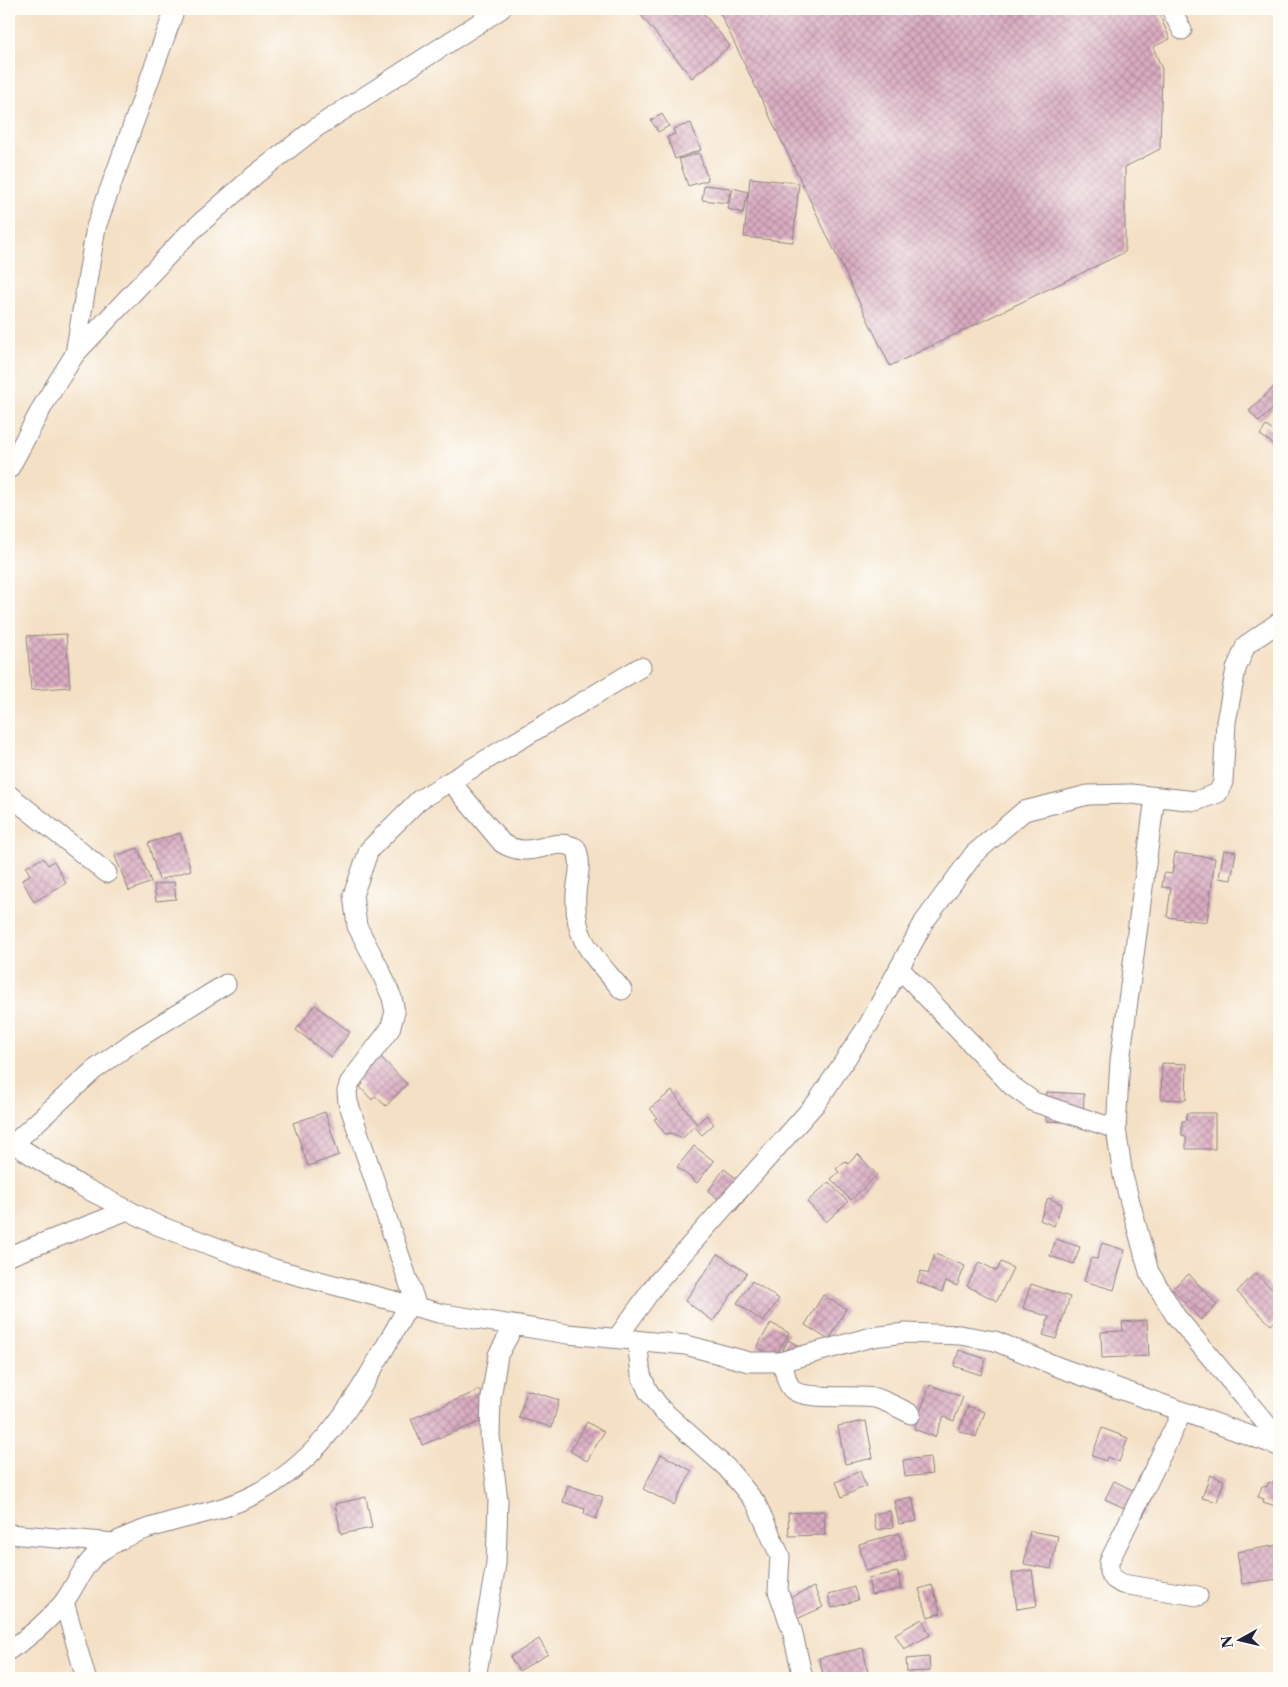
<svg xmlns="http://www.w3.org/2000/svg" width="1288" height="1687" viewBox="0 0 1288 1687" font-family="'Libre Caslon Text',serif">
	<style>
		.building { fill: url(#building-cross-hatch) }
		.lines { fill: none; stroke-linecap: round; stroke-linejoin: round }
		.minor-casing { stroke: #8b8180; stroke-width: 21 }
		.minor { stroke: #fff; stroke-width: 19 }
	</style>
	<defs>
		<pattern id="building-cross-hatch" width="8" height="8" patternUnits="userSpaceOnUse" patternTransform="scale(1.25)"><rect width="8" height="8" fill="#daacc1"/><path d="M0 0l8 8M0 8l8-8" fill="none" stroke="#b08c9e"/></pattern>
	</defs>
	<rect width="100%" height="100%" fill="#fdfcf7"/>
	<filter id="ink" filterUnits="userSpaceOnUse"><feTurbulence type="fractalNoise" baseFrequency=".02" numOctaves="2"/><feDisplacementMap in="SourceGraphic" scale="10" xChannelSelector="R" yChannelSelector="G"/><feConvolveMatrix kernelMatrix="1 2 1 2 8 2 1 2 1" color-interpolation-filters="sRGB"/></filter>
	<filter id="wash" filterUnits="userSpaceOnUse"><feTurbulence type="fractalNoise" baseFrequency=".0096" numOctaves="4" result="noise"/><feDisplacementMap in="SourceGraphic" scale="20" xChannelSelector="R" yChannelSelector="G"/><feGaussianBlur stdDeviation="1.12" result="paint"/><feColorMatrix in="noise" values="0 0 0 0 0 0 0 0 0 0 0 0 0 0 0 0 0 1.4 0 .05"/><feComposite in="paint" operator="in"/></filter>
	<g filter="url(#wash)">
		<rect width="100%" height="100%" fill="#f4e0c5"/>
		<g id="blocks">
			<!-- building -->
			<g class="building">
				<polygon points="636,9 700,9 730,46 692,78"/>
				<polygon points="718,9 1157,9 1170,39 1153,47 1162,69 1160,149 1125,167 1125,252 890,366"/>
				<polygon points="662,114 669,126 658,132 651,120"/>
				<polygon points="691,123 701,150 675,159 667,137 675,134 673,129"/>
				<polygon points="699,153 708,180 688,186 679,159"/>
				<polygon points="750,178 799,183 793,242 744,237"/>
				<polygon points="704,185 730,188 728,203 702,200"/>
				<polygon points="733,188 748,192 743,213 728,209"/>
				<polygon points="1279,382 1279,403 1259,422 1249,411"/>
				<polygon points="1266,426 1279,435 1278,447 1260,435"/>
				<polygon points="66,634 70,687 31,690 27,636"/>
				<polygon points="180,833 191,870 159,880 148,843"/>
				<polygon points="138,848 151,882 129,891 115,856"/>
				<polygon points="1224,850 1236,852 1231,880 1219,878"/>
				<polygon points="1175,853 1215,858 1207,922 1167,917 1171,888 1162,887 1164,873 1172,874"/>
				<polygon points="43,858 48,865 54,861 66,883 34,902 22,880 30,875 26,867"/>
				<polygon points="174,882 176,899 156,901 154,885"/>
				<polygon points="315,1005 350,1032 331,1057 296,1030"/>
				<polygon points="378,1054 407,1084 386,1106 375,1096 372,1100 360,1087 363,1084 356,1076"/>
				<polygon points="1162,1063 1187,1064 1186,1100 1161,1099"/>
				<polygon points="672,1091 697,1124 706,1115 714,1124 702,1135 694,1126 683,1138 671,1133 665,1134 654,1119 657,1118 650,1108"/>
				<polygon points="1047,1092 1084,1094 1083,1123 1046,1121"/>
				<polygon points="325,1112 339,1155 308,1166 293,1123"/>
				<polygon points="1187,1113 1215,1113 1215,1149 1186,1149 1186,1137 1182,1136 1182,1121 1186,1121"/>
				<polygon points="694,1146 714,1161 697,1183 677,1167"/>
				<polygon points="858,1154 877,1175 851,1200 831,1179 839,1172 836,1169 845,1161 848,1164"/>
				<polygon points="724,1169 752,1190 735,1212 708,1191"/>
				<polygon points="829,1182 848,1202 826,1222 807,1202"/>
				<polygon points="1048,1198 1062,1204 1054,1226 1040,1220"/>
				<polygon points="1056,1239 1080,1247 1074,1264 1050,1256"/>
				<polygon points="1102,1243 1125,1250 1114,1290 1084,1281 1091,1258 1097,1259"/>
				<polygon points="718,1254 747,1273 713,1321 685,1301"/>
				<polygon points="935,1254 965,1266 957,1286 946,1281 942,1292 917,1282 921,1271 928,1274"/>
				<polygon points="979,1262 997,1271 1001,1262 1013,1268 997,1301 967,1286"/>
				<polygon points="1255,1273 1279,1296 1279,1317 1271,1325 1237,1292"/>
				<polygon points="1189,1274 1217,1305 1201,1320 1172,1289"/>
				<polygon points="752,1281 779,1299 763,1322 737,1303"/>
				<polygon points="1031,1284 1070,1297 1056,1339 1043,1335 1049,1317 1023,1308"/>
				<polygon points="823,1295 846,1309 829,1340 805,1325"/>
				<polygon points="1147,1320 1149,1356 1102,1358 1101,1332 1123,1331 1122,1322"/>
				<polygon points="771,1323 789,1333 775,1357 757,1347"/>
				<polygon points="788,1340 797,1345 789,1360 780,1354"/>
				<polygon points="959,1350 986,1359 981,1375 954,1366"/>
				<polygon points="930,1385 963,1397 954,1421 943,1417 935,1437 914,1429"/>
				<polygon points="480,1390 492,1417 422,1445 411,1419"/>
				<polygon points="527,1390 559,1400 552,1427 519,1418"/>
				<polygon points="968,1406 985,1412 976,1437 959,1431"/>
				<polygon points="866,1421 873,1458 845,1464 838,1426"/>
				<polygon points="587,1422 604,1432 587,1461 570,1451"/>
				<polygon points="1102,1428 1128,1438 1119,1462 1107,1457 1106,1461 1092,1456"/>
				<polygon points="661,1454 692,1471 674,1505 643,1489"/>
				<polygon points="930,1457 932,1474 905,1477 903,1460"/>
				<polygon points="860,1471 866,1486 842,1497 836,1482"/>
				<polygon points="1210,1475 1224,1480 1217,1502 1202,1498"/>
				<polygon points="1114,1481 1151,1499 1143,1517 1105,1499"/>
				<polygon points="1269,1482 1279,1485 1279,1507 1263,1502 1264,1499 1258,1497 1262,1486 1267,1487"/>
				<polygon points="568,1485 603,1497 596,1519 584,1514 585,1509 563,1502"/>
				<polygon points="366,1497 372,1528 341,1534 335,1504"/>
				<polygon points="912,1497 917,1521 899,1524 894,1501"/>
				<polygon points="824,1511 825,1535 789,1536 788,1513"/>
				<polygon points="890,1511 893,1527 876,1530 873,1514"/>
				<polygon points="1030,1531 1058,1536 1051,1569 1024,1564"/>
				<polygon points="899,1533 906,1560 866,1571 859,1544"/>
				<polygon points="1279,1545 1279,1579 1242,1584 1237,1552"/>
				<polygon points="1032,1570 1037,1606 1017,1609 1012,1573"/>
				<polygon points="898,1572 901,1589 871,1595 868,1578"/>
				<polygon points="932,1585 941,1613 928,1617 919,1589"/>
				<polygon points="814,1587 823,1607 797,1619 787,1599"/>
				<polygon points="854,1587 858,1600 832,1608 828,1595"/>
				<polygon points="922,1619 930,1635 904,1649 895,1634"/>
				<polygon points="539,1639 548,1654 519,1671 510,1657"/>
				<polygon points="863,1648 868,1672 842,1678 824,1678 819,1658"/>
				<polygon points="929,1657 930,1671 907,1672 906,1659"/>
			</g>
		</g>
	</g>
	<g filter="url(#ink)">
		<use href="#blocks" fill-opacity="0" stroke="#8b8180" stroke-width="1"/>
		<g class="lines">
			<defs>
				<g id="minor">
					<polyline points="1171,9 1182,30"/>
					<polyline points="75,354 96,227 175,9"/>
					<polyline points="9,469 45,402 75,354 188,234 255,175 317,127 501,9"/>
					<path d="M451 782 502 843C533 862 551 835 576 848 583 865 577 877 576 894 573 941 594 956 622 990"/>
					<polyline points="9,795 107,873"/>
					<polyline points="1155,797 1120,1061 1116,1129 1123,1176 1149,1272 1175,1315 1279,1439"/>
					<polyline points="899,968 1012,1086 1034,1102 1116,1129"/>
					<polyline points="9,1141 81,1186 157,1225 274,1269 439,1313 568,1334 686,1345 749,1362 780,1362 872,1337 905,1333 960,1335 995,1341 1061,1368 1279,1446"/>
					<polyline points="13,1144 94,1070 137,1039 226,984"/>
					<polyline points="9,1256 128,1210"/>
					<polyline points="417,1307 348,1102 347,1091 350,1082 390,1029 395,1012 392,998 381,972 357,926 353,895 369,850 419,800 641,667"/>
					<polyline points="617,1338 655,1285 817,1102 869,1024 924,922 974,854 1024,811 1088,795 1131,794 1196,801 1218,793 1223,782 1226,722 1236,669 1246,645 1279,622"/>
					<polyline points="637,1340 641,1375 648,1391 661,1409 727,1468 756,1503 780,1556 778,1591 792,1630 803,1678"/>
					<path d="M782 1362C785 1371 786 1384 793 1390 804 1400 856 1395 875 1398 887 1401 899 1408 911 1414"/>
					<polyline points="1182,1412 1109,1562 1109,1572 1114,1579 1122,1584 1198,1596"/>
					<polyline points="9,1534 115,1543"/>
					<polyline points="64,1602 86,1678"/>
					<path d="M9 1650C30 1637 47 1622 63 1603 77 1585 83 1562 104 1549 140 1525 185 1520 225 1507 323 1474 361 1388 409 1305"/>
					<polyline points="476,1678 496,1564 498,1500 490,1436 491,1398 498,1355 514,1326"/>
				</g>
			</defs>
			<!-- minor casing -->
			<use href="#minor" class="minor-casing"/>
			<!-- minor -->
			<use href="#minor" class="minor"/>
		</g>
	</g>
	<!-- margin -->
	<rect width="1288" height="1687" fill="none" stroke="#fdfcf7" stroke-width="30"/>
	<!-- north arrow -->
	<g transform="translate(1240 1640) rotate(262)" stroke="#fdfcf7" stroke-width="4" paint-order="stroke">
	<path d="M0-4L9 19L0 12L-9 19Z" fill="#22223b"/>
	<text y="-8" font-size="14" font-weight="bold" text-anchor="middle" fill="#22223b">N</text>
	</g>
</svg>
